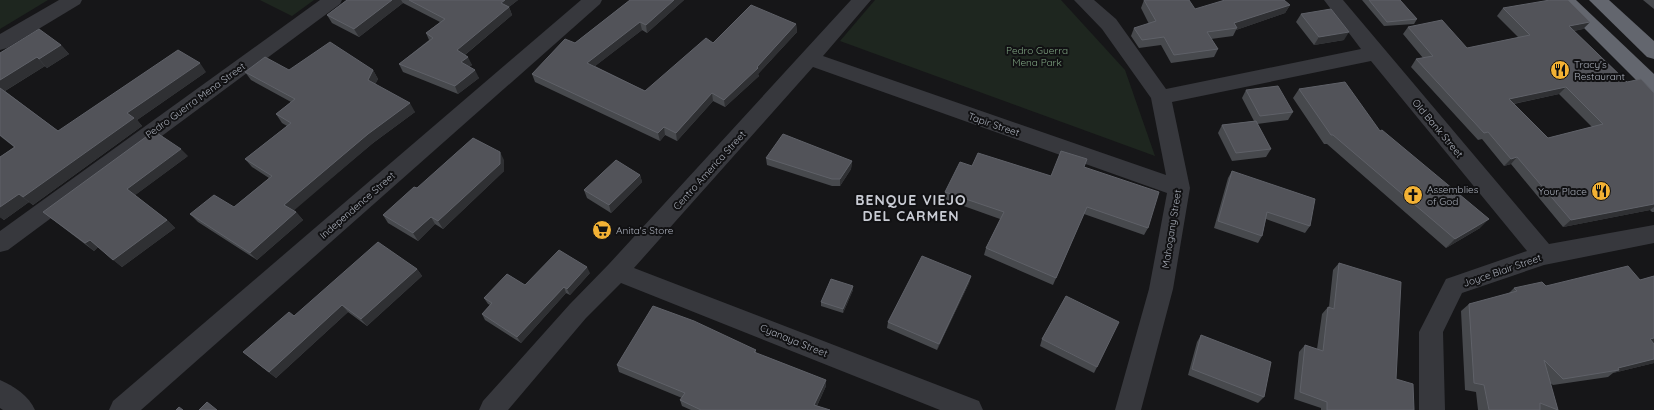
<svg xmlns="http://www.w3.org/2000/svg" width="1654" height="410" viewBox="0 0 1654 410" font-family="Quicksand,sans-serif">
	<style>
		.green { fill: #1e261f }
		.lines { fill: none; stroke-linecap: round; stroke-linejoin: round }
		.minor { fill: #37383d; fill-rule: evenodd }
		.highway { fill: #63666e; fill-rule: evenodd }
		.wall { fill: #47494d; fill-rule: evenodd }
		.shaded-wall { fill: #2f3033 }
		.building { fill: #525359; stroke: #5f6168; fill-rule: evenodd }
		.labels { text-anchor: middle; stroke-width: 4; stroke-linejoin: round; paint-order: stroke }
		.park-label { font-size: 10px; fill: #7fa381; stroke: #111113 }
		.poi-label { font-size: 10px; fill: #a8adb8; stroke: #111113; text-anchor: start }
		.street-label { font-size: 10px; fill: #a8adb8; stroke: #111113 }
		.district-label { font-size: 14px; font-weight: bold; letter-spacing: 1px; fill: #c9ccd4; stroke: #111113 }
	</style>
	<rect width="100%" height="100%" fill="#161618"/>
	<!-- green -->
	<g class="green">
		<polygon points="0,0 48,0 0,29"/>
		<polygon points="260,0 314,0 292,16"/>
		<polygon points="875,0 1061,0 1125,70 1155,156 840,41"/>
	</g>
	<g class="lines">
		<!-- minor -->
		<g class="minor">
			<polygon points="59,0 82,0 80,4 7,48 0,50 0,34"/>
			<polygon points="320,0 342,0 340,4 8,250 0,252 0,231"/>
			<polygon points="581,0 602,0 600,4 141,410 109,410 113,401"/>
			<polygon points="851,0 871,0 823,56 1166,175 1151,98 1102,29 1074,0 1094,0 1116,19 1166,89 1361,49 1324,0 1343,0 1549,244 1654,225 1654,243 1544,265 1462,293 1443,332 1445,410 1419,410 1419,332 1446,279 1527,251 1371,61 1172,102 1190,188 1173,289 1141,410 1115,410 1149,289 1167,193 813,67 634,268 979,401 983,410 940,410 621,283 586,318 508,410 479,410 483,401 570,304 609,264"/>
			<path d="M0 380C14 386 29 396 35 410H3L0 408Z"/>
		</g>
		<!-- highway -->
		<g class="highway">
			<polygon points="1556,0 1576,0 1654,74 1654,93 1647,91"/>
			<polygon points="1589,0 1609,0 1654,41 1654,59 1647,57"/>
		</g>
	</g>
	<!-- wall -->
	<g class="wall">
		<polygon points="347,0 518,0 509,7 512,15 465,55 472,65 469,67 479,78 458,94 403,72 399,64 429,40 426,33 440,22 403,3 359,37 332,23 327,15"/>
		<polygon points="630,0 684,0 647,33 642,30 595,66 645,91 713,43 796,24 797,32 758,74 759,76 725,107 713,101 677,141 665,135 660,141 535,82 532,74 575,43"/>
		<polygon points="1144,0 1195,9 1290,5 1285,13 1236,30 1233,36 1211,39 1218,49 1214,57 1171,63 1161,45 1139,48 1131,36 1134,28 1149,24 1141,8"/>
		<polygon points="1362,0 1400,0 1417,19 1414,24 1384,26"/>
		<polygon points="1643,0 1654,0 1654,9"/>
		<path d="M1503 8 1590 22 1583 29 1574 31 1627 82 1654 93V212H1652L1650 210 1563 227 1511 164 1504 166 1482 139 1478 140 1411 67 1416 59 1423 58 1403 34 1408 27 1467 48 1519 38 1497 16ZM1559 94 1592 127 1548 138 1514 104Z"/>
		<polygon points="1301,14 1344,40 1314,45 1296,22"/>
		<polygon points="61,45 69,54 47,68 45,66 5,91 58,131 206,72 137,120 142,126 33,205 29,202 4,220 0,217 0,157 14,147 0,136 0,53"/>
		<polygon points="373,70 378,79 375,84 415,112 373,143 293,210 296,212 303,220 257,260 198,222 190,214 234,207 269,178 252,167 245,159 287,126 282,123 276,114 291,102 251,80 245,72"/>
		<polygon points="1299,89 1380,131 1480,228 1446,248 1327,144 1324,144 1293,98"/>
		<polygon points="1246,90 1293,112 1288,120 1257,124 1271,149 1266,157 1232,161 1218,133 1222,125 1254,121 1242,98"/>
		<polygon points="188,156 135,195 167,220 175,228 122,267 98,247 94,251 52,219 43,212"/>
		<polygon points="766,158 852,161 851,169 840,186 832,186 767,165"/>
		<polygon points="504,160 504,171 443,229 435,224 418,241 388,223 383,215 417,188"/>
		<polygon points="972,166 1051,176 1084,167 1148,228 1144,235 1084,214 1053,285 984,255 986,248 1000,219 944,199 945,192"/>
		<polygon points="1232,171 1310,226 1305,233 1266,219 1262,236 1258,243 1214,228 1228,178"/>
		<polygon points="640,175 642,182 611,213 587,198 584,190"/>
		<polygon points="1339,263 1396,379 1414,410 1321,410 1321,408 1294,399 1299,352 1305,345 1317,349 1322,314 1328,307 1329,307 1333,270"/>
		<polygon points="417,269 422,276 367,326 348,312 276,378 243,352 294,316"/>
		<polygon points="590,273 570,295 566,293 521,343 485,320 482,314 490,305 488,304 484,298 525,285"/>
		<polygon points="971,276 969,283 937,350 887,328 888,322"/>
		<polygon points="1654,276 1654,343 1653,343 1654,344 1654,363 1613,373 1608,377 1553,385 1550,383 1558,410 1478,410 1476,392 1465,390 1461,311 1469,304 1508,294 1514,288 1546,286 1640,280"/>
		<polygon points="853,286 853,290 843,313 821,306 821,302"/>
		<polygon points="1201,335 1264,397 1258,403 1188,375 1197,342"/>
		<polygon points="1042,339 1097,367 1094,373 1040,346"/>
		<polygon points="756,350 756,353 826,386 817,406 830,410 691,410 682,406 680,400 682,398 619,372 617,365"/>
	</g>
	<!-- shaded-wall -->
	<g class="shaded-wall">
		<polygon points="392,0 401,0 403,3 359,37 354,29"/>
		<polygon points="505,0 518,0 509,7 512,15 461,58 457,50 501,3"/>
		<polygon points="674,0 684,0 647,33 646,25"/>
		<polygon points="1290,5 1285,13 1236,30 1237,28 1234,23"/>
		<polygon points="640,22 642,30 590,70 587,63"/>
		<polygon points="1590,22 1583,29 1562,33 1569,26"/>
		<polygon points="796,24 797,32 758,74 759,76 725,107 724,100 757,67"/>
		<polygon points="1349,32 1344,40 1314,45 1319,37"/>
		<polygon points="61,45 69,54 47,68 39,59"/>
		<polygon points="37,57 45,66 3,92 0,89 0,80"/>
		<polygon points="468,57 472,65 465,70 461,62"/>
		<polygon points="200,63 206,72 137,120 142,126 33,205 23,197 127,113"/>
		<polygon points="373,70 378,79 373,89 368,80"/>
		<polygon points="475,70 479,78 458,94 455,86"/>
		<polygon points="1566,87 1559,94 1503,106 1509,99"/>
		<polygon points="712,93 713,101 677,141 676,133"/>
		<polygon points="410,103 415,112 373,143 291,213 284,205 368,134"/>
		<polygon points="664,127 665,135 660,141 658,133"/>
		<polygon points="181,149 188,156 134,196 127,189"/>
		<polygon points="500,152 504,160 504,171 443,229 438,221"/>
		<polygon points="1517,157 1511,164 1504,166 1511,159"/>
		<polygon points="852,161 851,169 840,186 840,179"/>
		<polygon points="640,175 642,182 611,213 609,205"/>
		<polygon points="19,194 29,202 4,220 0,217 0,207"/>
		<polygon points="1654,204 1654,207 1650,210 1563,227 1571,220"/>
		<polygon points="296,212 303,220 257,260 250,253"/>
		<polygon points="431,217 435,224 418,241 413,233"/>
		<polygon points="1489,219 1480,228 1446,248 1455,239"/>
		<polygon points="167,220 175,228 122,267 113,260"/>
		<polygon points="90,240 98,247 94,251 85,243"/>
		<polygon points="587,267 590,273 570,295 567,289"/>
		<polygon points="417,269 422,276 367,326 361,319"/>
		<polygon points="971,276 969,283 937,350 939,344"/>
		<polygon points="853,286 853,290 843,313 843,309"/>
		<polygon points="564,287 566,293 521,343 517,337"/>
		<polygon points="342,305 348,312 276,378 269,372"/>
		<polygon points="1654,338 1654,343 1640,346 1650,339"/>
		<polygon points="1654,359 1654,363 1613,373 1619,370 1618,368"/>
		<polygon points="826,380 826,386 815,410 814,405"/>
	</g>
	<!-- building -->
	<g class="building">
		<polygon points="347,0 392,0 354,29 327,15"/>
		<polygon points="409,0 505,0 501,3 509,7 457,50 468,57 461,62 475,70 455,86 399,64 433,38 426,33 445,19"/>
		<polygon points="630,0 674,0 646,25 640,22 587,63 645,91 706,38 713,43 751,5 796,24 757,67 758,68 724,100 712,93 676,133 664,127 658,133 532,74 565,39 575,43"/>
		<polygon points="1144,0 1189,0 1195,9 1225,0 1284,0 1290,5 1234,23 1237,28 1207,32 1218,49 1174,55 1164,37 1142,40 1134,28 1156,21"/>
		<polygon points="1369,0 1400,0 1417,19 1387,22"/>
		<path d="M1550 0H1568L1590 22 1569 26 1627 82 1641 79 1654 93V204L1571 220 1517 157 1511 159 1488 132 1484 133 1416 59 1433 56 1408 27 1442 20 1467 48 1530 35 1503 8ZM1566 87 1603 124 1548 138 1509 99Z"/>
		<polygon points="1331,9 1349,32 1319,37 1301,14"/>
		<polygon points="39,29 61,45 39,59 37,57 0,80 0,53"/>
		<polygon points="330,42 373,70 368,80 410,103 368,134 284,205 296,212 250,253 190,214 214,195 234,207 272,176 245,159 291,123 276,114 295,99 245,72 265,57 289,70"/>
		<polygon points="178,50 200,63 127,113 134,118 23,197 19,194 0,207 0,157 15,147 0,135 0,88 58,131"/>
		<polygon points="1345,82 1380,131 1382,130 1489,219 1455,239 1333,135 1331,135 1299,89"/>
		<polygon points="1278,86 1293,112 1260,116 1246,90"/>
		<polygon points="1256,121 1271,149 1236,153 1222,125"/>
		<polygon points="154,131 181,149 127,189 167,220 113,260 90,240 85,243 43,212"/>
		<polygon points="783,134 852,161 840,179 832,179 766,158"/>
		<polygon points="473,138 500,152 500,164 438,221 431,217 413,233 383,215 414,187 417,188"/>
		<polygon points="1061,151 1087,159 1084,167 1159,192 1148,228 1087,207 1056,278 986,248 1004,212 945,192 960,162 972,166 978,153 1051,176"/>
		<polygon points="616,160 640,175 609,205 584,190"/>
		<polygon points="1232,171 1315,199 1310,226 1267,212 1262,236 1218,221"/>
		<polygon points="378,242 417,269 361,319 342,305 269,372 243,352 289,312 294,316"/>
		<polygon points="559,250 587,267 567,289 564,287 517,337 482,314 492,303 484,298 507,274 525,285"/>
		<polygon points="922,256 971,276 939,344 888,322"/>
		<polygon points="1339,263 1401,282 1396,379 1413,384 1414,410 1327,410 1327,402 1300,392 1305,345 1323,351 1328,307 1334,309"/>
		<polygon points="1628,266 1640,280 1654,276 1654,338 1650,339 1654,344 1654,359 1618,368 1619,370 1563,379 1544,360 1558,410 1540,403 1540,410 1489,410 1484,385 1474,383 1469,304 1517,291 1514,288 1542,282 1546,286"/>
		<polygon points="831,279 853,286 843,309 821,302"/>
		<polygon points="1066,296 1119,322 1097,367 1042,339"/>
		<polygon points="653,306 694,321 756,350 754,352 826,380 814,405 830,410 701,410 680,400 685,393 617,365"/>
		<polygon points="1201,335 1271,362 1264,397 1192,369"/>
		<polygon points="207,402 217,410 199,410"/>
		<polygon points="179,407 183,410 176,410"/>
	</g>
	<!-- icons -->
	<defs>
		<symbol id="restaurant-disc" viewBox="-11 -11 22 22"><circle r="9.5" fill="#f2b134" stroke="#111113"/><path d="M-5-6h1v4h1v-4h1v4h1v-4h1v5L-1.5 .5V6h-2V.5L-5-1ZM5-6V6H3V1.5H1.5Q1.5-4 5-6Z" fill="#111"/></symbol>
		<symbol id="church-disc" viewBox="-11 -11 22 22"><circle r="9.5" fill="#f2b134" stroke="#111113"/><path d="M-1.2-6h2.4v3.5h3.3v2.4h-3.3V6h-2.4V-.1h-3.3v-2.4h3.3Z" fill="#111"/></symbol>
		<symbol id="supermarket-disc" viewBox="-11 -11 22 22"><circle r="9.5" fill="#f2b134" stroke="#111113"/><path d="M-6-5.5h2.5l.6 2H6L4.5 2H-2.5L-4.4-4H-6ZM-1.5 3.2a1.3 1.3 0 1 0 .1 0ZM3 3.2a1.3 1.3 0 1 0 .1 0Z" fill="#111"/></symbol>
	</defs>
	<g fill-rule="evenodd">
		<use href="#restaurant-disc" x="1549" y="59" width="22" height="22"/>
		<use href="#restaurant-disc" x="1590" y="180" width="22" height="22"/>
		<use href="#church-disc" x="1402" y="184" width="22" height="22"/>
		<use href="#supermarket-disc" x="591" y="219" width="22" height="22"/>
	</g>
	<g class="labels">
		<!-- park labels -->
		<g class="park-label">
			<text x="1037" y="54">Pedro Guerra<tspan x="1037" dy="12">Mena Park</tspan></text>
		</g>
		<!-- poi labels -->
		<g class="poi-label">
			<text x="1574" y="68">Tracy's<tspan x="1574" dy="12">Restaurant</tspan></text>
			<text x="1427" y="193">Assemblies<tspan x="1427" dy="12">of God</tspan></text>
			<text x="1587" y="195" text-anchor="end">Your Place</text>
			<text x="616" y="234">Anita's Store</text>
		</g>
		<!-- street labels -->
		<g class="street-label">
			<text transform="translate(195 100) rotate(-36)" y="4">Pedro Guerra Mena Street</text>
			<text transform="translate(994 124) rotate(19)" y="4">Tapir Street</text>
			<text transform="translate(1438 128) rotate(50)" y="4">Old Bank Street</text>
			<text transform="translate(709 170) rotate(-48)" y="4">Centro America Street</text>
			<text transform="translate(357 205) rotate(-41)" y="4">Independence Street</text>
			<text transform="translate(1171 229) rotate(-81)" y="4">Mahogany Street</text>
			<text transform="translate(1502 270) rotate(-19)" y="4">Joyce Blair Street</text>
			<text transform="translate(794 340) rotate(22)" y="4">Cyanaya Street</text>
		</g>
		<!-- district labels -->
		<g class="district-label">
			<text x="911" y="205">BENQUE VIEJO<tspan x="911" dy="16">DEL CARMEN</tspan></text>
		</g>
	</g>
</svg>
